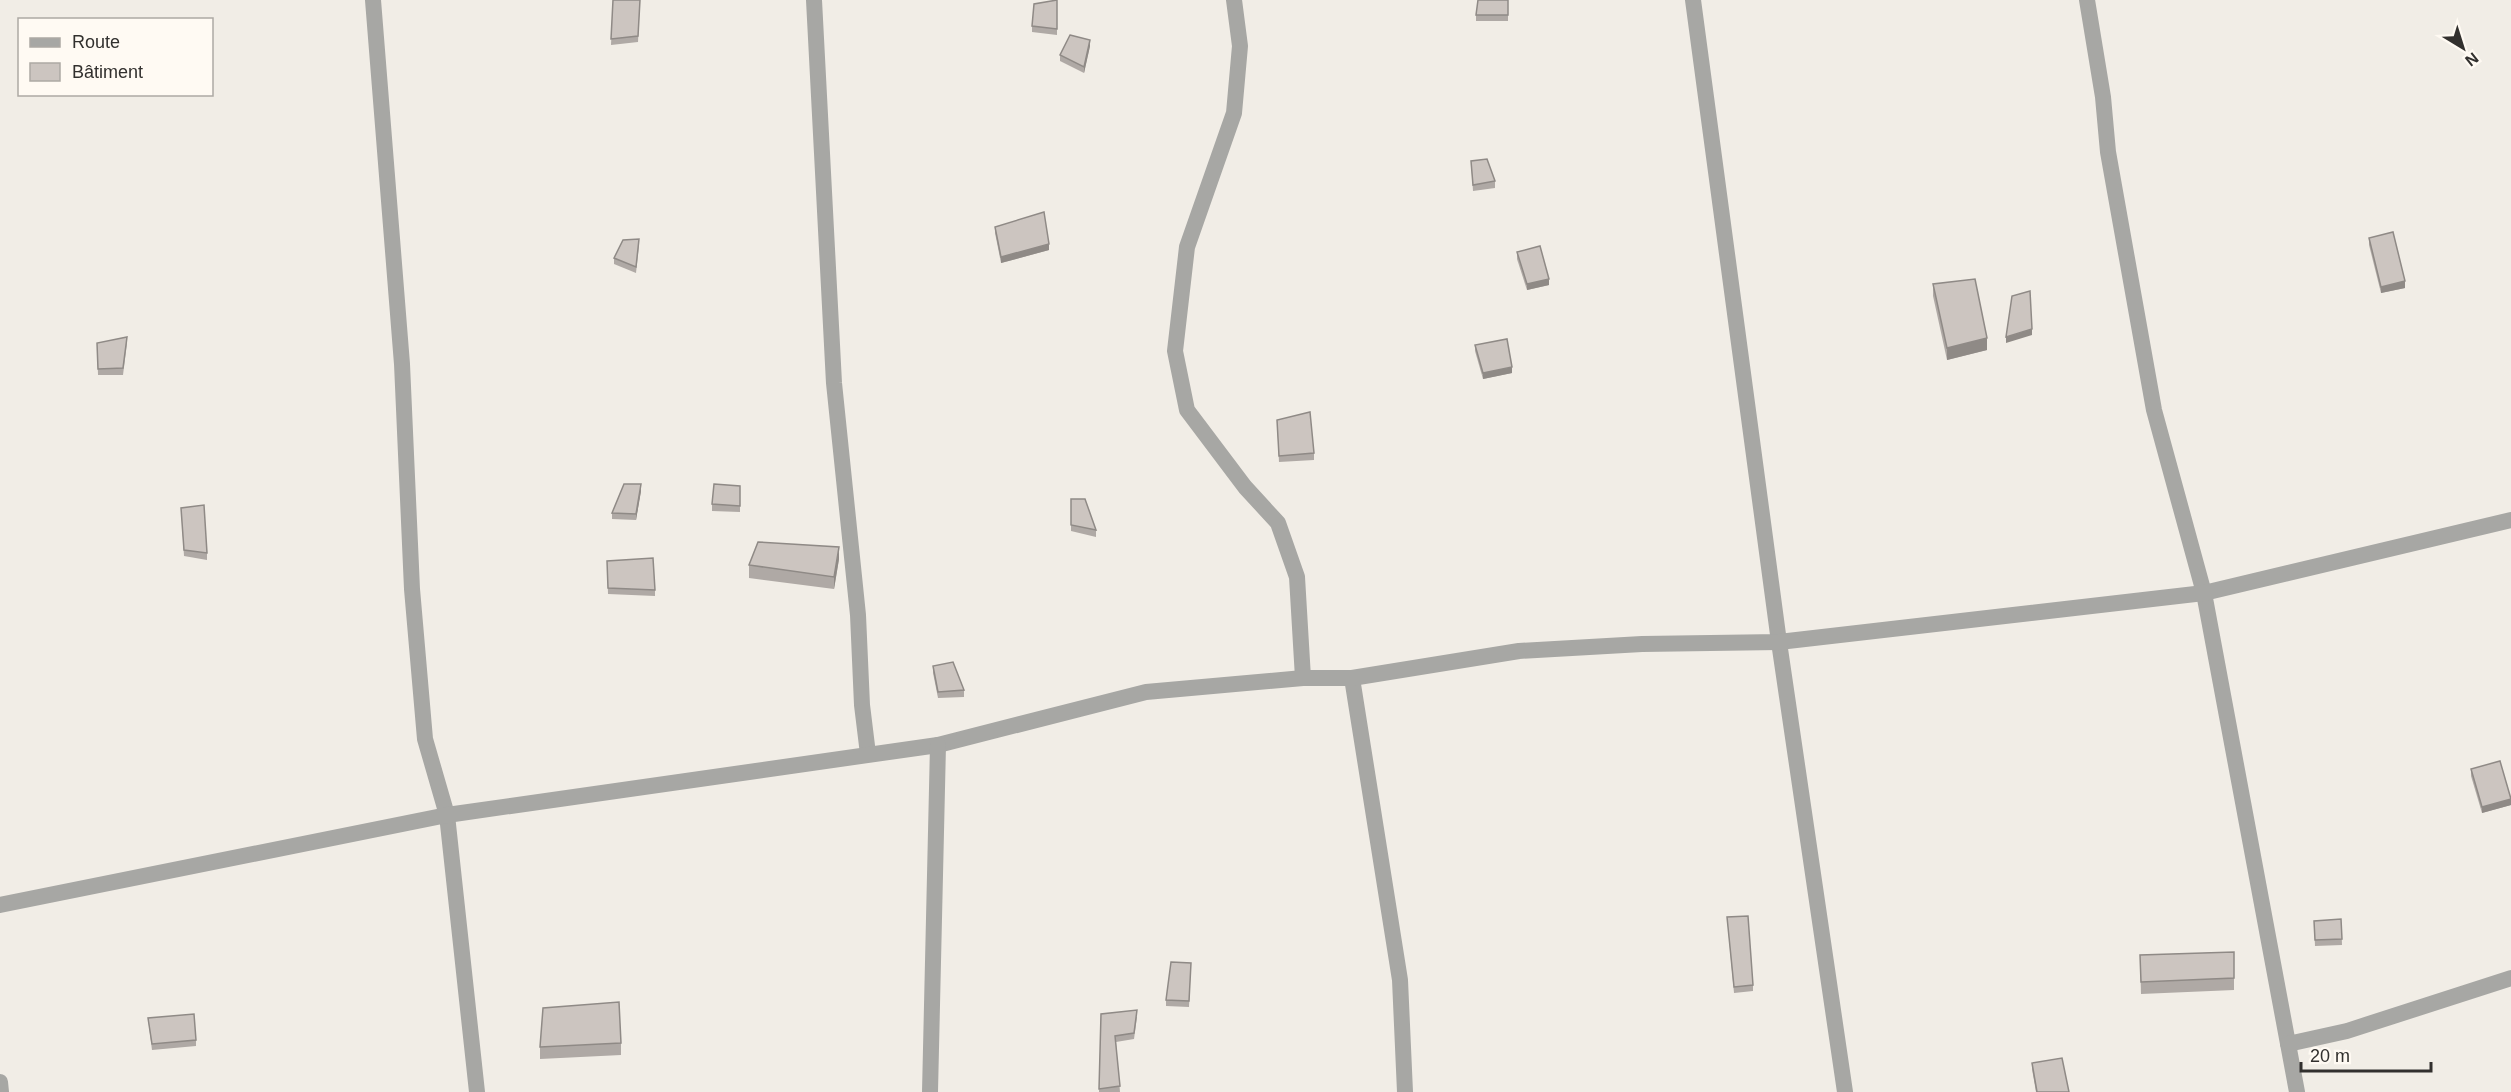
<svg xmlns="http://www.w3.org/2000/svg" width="2511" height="1092" viewBox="0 0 2511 1092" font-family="Helvetica,sans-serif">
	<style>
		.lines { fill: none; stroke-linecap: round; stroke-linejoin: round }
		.minor { stroke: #a7a7a4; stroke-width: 16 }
		.wall { fill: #afa9a5 }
		.shaded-wall { fill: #8f8a86 }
		.building { fill: #ccc5c0; stroke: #8f8a86; stroke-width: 1.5 }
	</style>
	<rect width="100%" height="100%" fill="#f1ede6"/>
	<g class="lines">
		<!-- minor -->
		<g class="minor">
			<polyline points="373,0 402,364 412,589 425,739 447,815 477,1092"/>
			<polyline points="814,0 834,383 858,615 862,705 868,754"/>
			<polyline points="1234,0 1240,46 1234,113 1187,247 1175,351 1187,410 1245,487 1278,523 1297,577 1303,678"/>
			<polyline points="1693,0 1779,642 1845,1092"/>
			<polyline points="2087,0 2103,97 2108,152 2154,410 2204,593 2297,1092"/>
			<polyline points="1352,678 1400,980 1405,1092"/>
			<polyline points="0,905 447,815 938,745 1146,692 1303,678 1352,678 1519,651 1642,644 1779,642 2204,593 2511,520"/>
			<polyline points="2288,1044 2347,1031 2511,978"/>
			<polyline points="0,1082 1,1092"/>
			<polyline points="930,1092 938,745"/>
		</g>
	</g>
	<!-- wall -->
	<g class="wall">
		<polygon points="613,0 640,0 638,42 611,45"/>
		<polygon points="1057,0 1057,35 1032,32 1032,26"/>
		<polygon points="1508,0 1508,21 1476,21 1476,15"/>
		<polygon points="1090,46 1084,73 1060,61 1060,55"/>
		<polygon points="1471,161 1495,181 1495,188 1473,191"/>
		<polygon points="995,227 1049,250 1001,263 995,233"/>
		<polygon points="2369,238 2405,288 2381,293 2369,245"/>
		<polygon points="639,245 636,273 614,264 614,258"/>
		<polygon points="1517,252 1549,285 1527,290 1517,259"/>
		<polygon points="1933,284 1987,350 1947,360 1933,296"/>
		<polygon points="97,343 127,343 123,375 98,375"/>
		<polygon points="1475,345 1512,373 1483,379 1475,351"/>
		<polygon points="1277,420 1314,453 1314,460 1279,462"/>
		<polygon points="740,486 740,512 712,511 712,504"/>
		<polygon points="641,491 636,520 612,519 612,513"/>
		<polygon points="1071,499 1096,530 1096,537 1071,531"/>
		<polygon points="181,508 207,553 207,560 184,556"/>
		<polygon points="839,559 834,589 749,578 749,565"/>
		<polygon points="607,561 655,590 655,596 608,594"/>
		<polygon points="933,666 964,690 964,697 938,698 933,673"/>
		<polygon points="2471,769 2511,805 2482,813 2471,776"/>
		<polygon points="1727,917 1753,985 1753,991 1734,993"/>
		<polygon points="2341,919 2342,945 2315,946 2314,921"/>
		<polygon points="2234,952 2234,990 2141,994 2140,955"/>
		<polygon points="1191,963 1189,1007 1166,1006 1166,1000"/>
		<polygon points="1101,1014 1137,1017 1134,1039 1116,1042 1120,1092 1099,1092"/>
		<polygon points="148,1018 196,1040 196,1046 152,1050"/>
		<polygon points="621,1043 621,1055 540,1059 540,1047"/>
		<polygon points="2032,1063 2069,1092 2036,1092 2032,1069"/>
	</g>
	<!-- shaded-wall -->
	<g class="shaded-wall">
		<polygon points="1090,40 1090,46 1084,73 1084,67"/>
		<polygon points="1049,244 1049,250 1001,263 1001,257"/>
		<polygon points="1549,279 1549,285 1527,290 1527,284"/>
		<polygon points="2405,281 2405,288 2381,293 2381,287"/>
		<polygon points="2032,329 2032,335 2006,343 2006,337"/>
		<polygon points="1987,338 1987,350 1947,360 1947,348"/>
		<polygon points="1512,367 1512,373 1483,379 1483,373"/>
		<polygon points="641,484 641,491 636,520 636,514"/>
		<polygon points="839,547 839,559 834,589 834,577"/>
		<polygon points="2511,799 2511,805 2482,813 2482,807"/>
	</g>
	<!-- building -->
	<g class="building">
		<polygon points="613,0 640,0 638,36 611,39"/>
		<polygon points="1057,0 1057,29 1032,26 1034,4"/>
		<polygon points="1478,0 1508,0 1508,15 1476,15"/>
		<polygon points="1070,35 1090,40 1084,67 1060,55"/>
		<polygon points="1487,159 1495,181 1473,185 1471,161"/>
		<polygon points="1044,212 1049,244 1001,257 995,227"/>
		<polygon points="2393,232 2405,281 2381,287 2369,238"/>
		<polygon points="639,239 636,267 614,258 623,240"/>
		<polygon points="1540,246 1549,279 1527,284 1517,252"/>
		<polygon points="1975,279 1987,338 1947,348 1933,284"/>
		<polygon points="2030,291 2032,329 2006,337 2012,296"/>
		<polygon points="127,337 123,368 98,369 97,343"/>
		<polygon points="1507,339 1512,367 1483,373 1475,345"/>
		<polygon points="1310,412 1314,453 1279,456 1277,420"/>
		<polygon points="624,484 641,484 636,514 612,513"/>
		<polygon points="714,484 740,486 740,506 712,504"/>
		<polygon points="1071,499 1085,499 1096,530 1071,525"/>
		<polygon points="204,505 207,553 184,550 181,508"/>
		<polygon points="758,542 839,547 834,577 749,565"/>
		<polygon points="653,558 655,590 608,588 607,561"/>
		<polygon points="953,662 964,690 938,692 933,666"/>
		<polygon points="2500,761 2511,799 2482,807 2471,769"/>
		<polygon points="1748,916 1753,985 1734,987 1727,917"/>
		<polygon points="2341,919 2342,939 2315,940 2314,921"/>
		<polygon points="2234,952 2234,978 2141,982 2140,955"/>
		<polygon points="1171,962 1191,963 1189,1001 1166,1000"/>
		<polygon points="619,1002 621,1043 540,1047 543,1008"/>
		<polygon points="1137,1010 1134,1033 1115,1036 1120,1086 1099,1089 1101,1014"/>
		<polygon points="194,1014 196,1040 152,1044 148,1018"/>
		<polygon points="2062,1058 2069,1092 2037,1092 2032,1063"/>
	</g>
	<!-- legend -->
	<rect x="18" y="18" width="195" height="78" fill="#fffaf3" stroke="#ada9a4" stroke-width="1.5"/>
	<rect x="30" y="38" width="30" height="9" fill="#a7a7a4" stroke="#ada9a4" stroke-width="1.5"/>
	<text x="72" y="48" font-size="18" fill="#32302e">Route</text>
	<rect x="30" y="63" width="30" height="18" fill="#ccc5c0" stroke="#ada9a4" stroke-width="1.5"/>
	<text x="72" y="78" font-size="18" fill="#32302e">Bâtiment</text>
	<!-- north arrow -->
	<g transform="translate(2463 48) rotate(142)" stroke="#fffaf3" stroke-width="4.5" paint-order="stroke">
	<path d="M0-4.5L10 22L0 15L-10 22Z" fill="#32302e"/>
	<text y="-9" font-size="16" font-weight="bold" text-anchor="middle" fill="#32302e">N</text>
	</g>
	<!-- scale -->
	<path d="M2301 1062v9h130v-9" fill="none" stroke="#32302e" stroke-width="3"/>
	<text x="2310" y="1062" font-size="18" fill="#32302e" stroke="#fffaf3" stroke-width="4.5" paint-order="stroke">20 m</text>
</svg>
